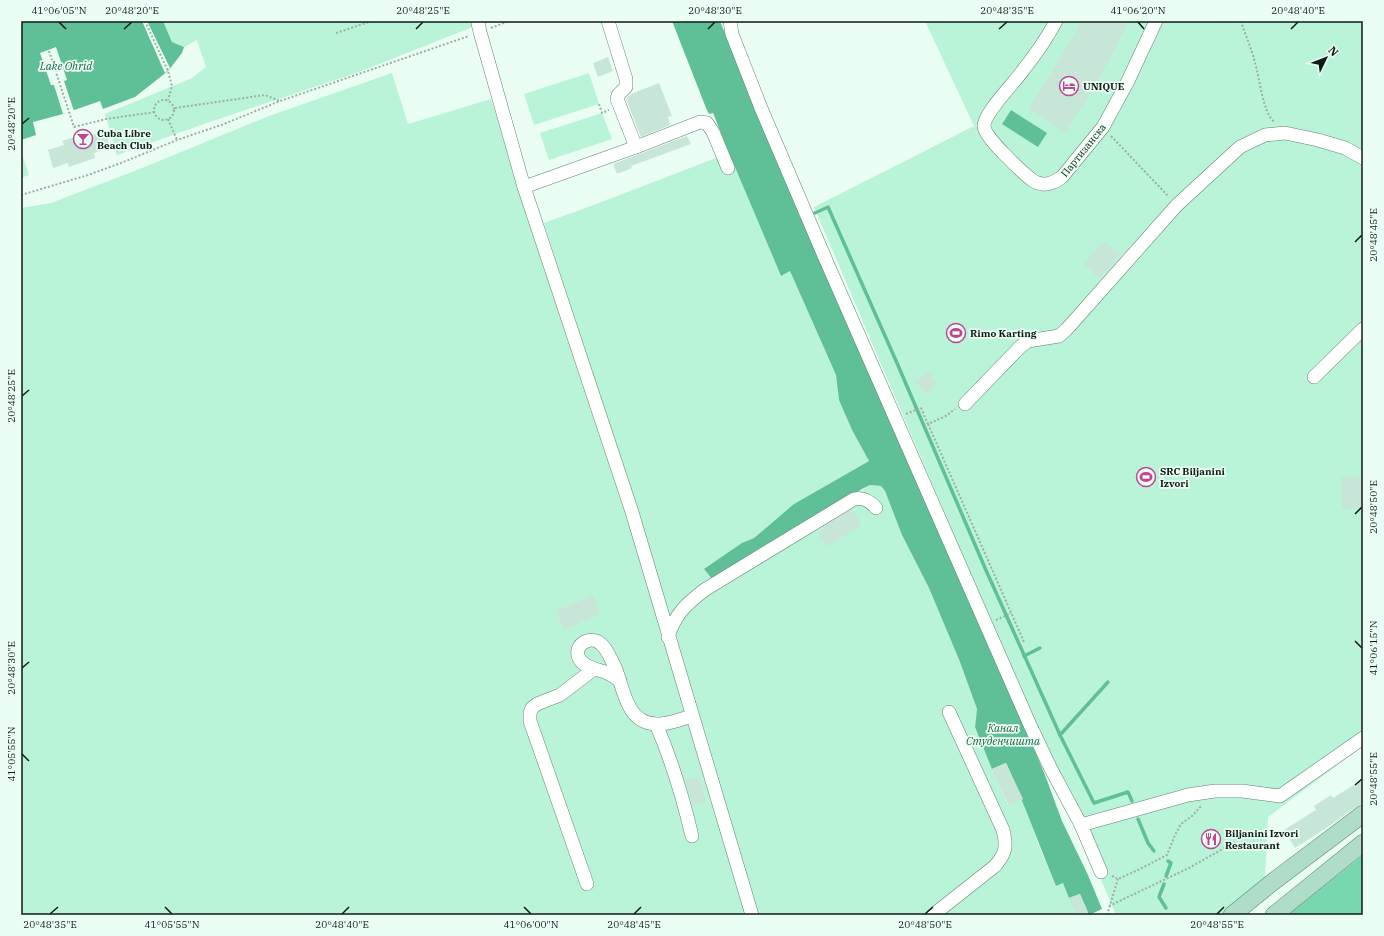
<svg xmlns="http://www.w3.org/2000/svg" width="1384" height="936" viewBox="0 0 1384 936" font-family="'IBM Plex Serif',serif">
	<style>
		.green { fill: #baf4d8 }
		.forest { fill: #78d7ae }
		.water { fill: #5fbf97 }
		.pier { fill: #ebfef4 }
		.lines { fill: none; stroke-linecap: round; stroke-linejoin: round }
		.stream { stroke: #5fbf97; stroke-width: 3.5 }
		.building { fill: #c7e6d7 }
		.minor-casing { stroke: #658174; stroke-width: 14 }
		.major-casing { stroke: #558b72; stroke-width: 18 }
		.path { stroke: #9dada5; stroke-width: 2; stroke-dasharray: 2 2; stroke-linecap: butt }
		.minor { stroke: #fff; stroke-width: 13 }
		.major { stroke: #afddc8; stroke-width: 17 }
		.ticks { fill: none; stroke: #0f1b15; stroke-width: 1.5 }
		.labels { text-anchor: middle; stroke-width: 3.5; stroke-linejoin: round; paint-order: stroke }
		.poi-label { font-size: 10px; font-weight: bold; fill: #0f1b15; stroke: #ebfef4; text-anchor: start }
		.street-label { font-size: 10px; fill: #0f1b15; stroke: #ebfef4 }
		.water-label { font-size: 11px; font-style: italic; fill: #1b6348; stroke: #ebfef4 }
		.neatline { fill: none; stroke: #0f1b15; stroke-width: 1.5 }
		.ticks-label { font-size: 10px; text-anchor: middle; fill: #0f1b15 }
	</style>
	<rect width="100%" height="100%" fill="#ebfef4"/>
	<!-- green -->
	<g class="green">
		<polygon points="163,21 488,21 359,72 201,125 117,155 105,114 192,78 206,67 197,40 184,47 172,42"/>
		<polygon points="925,21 1363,21 1363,746 1268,817 1265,878 1221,915 1116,915 814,207 974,126"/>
		<polygon points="392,73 408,124 491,99 565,331 625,509 746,915 21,915 21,208 51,203 137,170 269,116"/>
		<polygon points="589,73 599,104 534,125 524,94"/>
		<polygon points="602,113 612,139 549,160 540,133"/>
		<polygon points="729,153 781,276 790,271 836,375 839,400 852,430 869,461 794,504 754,538 742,543 798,529 870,485 881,486 885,491 902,535 929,588 960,662 977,709 975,727 1008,805 1023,799 1039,846 1056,886 1063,883 1077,915 758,915 668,619 544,223 599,203"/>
		<polygon points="21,154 22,154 29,175 21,178"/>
	</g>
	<!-- forest -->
	<polygon class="forest" points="1363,855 1363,915 1288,915"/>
	<!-- water -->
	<g class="water">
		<polygon points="21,21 163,21 172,42 184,47 182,53 168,71 135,97 103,109 100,101 63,114 33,122 36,135 21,140"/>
		<path d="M672 21H720L756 108 1022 720 1045 775 1062 821 1088 875 1102 909 1089 915 1080 894 1069 898 1063 883 1056 886C1039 845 1024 803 1006 763L992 769 975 727 977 709 960 662 929 588 902 535 885 491 881 486 870 485 862 489 714 581 704 569 742 543 754 538 794 504 869 461 852 430 839 400 836 375 790 271 781 276 729 153 713 113 709 114 706 108Z"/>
		<polygon points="1011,110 1047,133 1038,147 1002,124"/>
	</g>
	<!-- pier -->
	<g class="pier">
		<polygon points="142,21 147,21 170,68 165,73"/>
		<polygon points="56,47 67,80 64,81 74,111 63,114 54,85 51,85 40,53"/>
	</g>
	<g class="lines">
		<!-- stream -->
		<g class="stream">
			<polyline points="815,213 828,207 897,363 985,568 1060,735 1094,803 1128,792 1132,801"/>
			<polyline points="1024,656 1040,648"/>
			<polyline points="1060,735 1108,682"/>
			<polyline points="1138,819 1148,843 1154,851"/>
			<polyline points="1166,876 1171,863 1168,861"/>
			<polyline points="1164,884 1159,897 1166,908"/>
		</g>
	</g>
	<!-- building -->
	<g class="building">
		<polygon points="1081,21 1129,21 1111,57 1087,99 1065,133 1029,108 1073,37"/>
		<polygon points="608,57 613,71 598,77 593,63"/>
		<polygon points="659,83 672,116 668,117 670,125 641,137 626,99 631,94"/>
		<polygon points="105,131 110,148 94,153 95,158 69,167 68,163 53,168 48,150 64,145 62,141 87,133 89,136"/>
		<polygon points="687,136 691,144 631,166 632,168 617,174 613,164"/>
		<polygon points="1105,241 1120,256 1099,278 1084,264"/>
		<polygon points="930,371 937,383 932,387 933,389 925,394 915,381"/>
		<polygon points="1362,476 1363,509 1342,509 1341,477"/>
		<polygon points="852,509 862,525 826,547 817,533 824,529 823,527"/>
		<polygon points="593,595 600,614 564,630 556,611"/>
		<polygon points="1006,763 1023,799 1009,806 992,769"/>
		<polygon points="699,777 706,802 693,805 685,780"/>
		<polygon points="1363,779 1363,803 1344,815 1334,823 1295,848 1284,830 1316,810 1314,806 1331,795 1333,798"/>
		<polygon points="1080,894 1089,915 1077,915 1069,898"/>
	</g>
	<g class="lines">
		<defs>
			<g id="minor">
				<polyline points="479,21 478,23 480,32 524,187 632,512 752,915"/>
				<polyline points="608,21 626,79 626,87 618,95 617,99 636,147"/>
				<polyline points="730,21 732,34 761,108 825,258 1030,725 1051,769 1081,825 1101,872"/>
				<path d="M1056 21C1047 38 1036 54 1024 69 1016 81 984 113 984 126 983 136 1022 172 1032 180 1035 182 1039 184 1043 184 1050 185 1056 181 1062 177L1103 127 1127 83 1156 21"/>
				<polyline points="524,187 636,147 700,122 707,123 713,132 728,168"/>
				<polyline points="1314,377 1363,329"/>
				<polyline points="965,404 1020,347 1028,341 1059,336 1066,330 1177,205 1240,147 1265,135 1285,133 1318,140 1345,148 1363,158"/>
				<path d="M668 637C675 614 687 603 706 589L854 499C864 497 870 501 876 508"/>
				<path d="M620 681C615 677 610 674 605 672 596 669 586 668 580 660 571 646 590 634 601 644 608 650 611 660 615 667 624 689 626 723 656 724 668 725 681 719 692 716"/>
				<path d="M656 724C672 761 683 798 692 836"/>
				<polyline points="1081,825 1188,795 1215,791 1242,791 1280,796 1363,738"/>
				<polyline points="587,884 530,721 530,713 532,708 537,704 560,695 594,669"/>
				<path d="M933 915 995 866C1006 853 1007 847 1003 830L949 712"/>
			</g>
			<g id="major">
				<polyline points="1232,915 1274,881 1363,814"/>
				<polyline points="1274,915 1363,843"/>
			</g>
		</defs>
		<!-- minor casing -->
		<use href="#minor" class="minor-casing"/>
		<!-- major casing -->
		<use href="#major" class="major-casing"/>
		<!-- path -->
		<g class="path">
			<polyline points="145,21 168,71 172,86 168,100"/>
			<path d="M1241 21C1245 35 1252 49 1255 63 1260 79 1262 110 1274 122"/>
			<polyline points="491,28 509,21"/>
			<polyline points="336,33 372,21"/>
			<polyline points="49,51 74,127 106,119 155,112"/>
			<circle cx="164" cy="110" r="10"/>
			<polyline points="599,104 602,113 609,110"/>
			<polyline points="175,108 265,95 280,101"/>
			<polyline points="168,119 177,140"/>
			<polyline points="1111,136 1169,197"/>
			<polyline points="21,195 88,175 121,163 177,140 224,124 280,101 469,36"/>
			<polyline points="906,414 921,408 928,424 946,416 955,409"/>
			<polyline points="928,424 1024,642"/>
			<polyline points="996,620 1011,613"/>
			<polyline points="1112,876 1118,879 1138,870 1167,855 1175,835 1181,824 1192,816 1202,805"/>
			<polyline points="1109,906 1189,868 1235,842"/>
			<polyline points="1107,915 1118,879"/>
		</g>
		<!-- minor -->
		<use href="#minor" class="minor"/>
		<!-- major -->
		<use href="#major" class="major"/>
	</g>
	<!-- ticks -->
	<path class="ticks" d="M59 22 66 29M1138 22 1144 29M124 29 132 22M416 29 423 22M708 29 715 22M999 29 1007 22M1291 29 1298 22M22 124 29 118M1355 242 1362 235M22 396 29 390M1355 514 1362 507M1355 641 1362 648M22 668 29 662M22 754 29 761M1355 785 1362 779M165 907 172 914M524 907 531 914M50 914 58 907M342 914 349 907M634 914 641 907M925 914 933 907M1217 914 1224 907"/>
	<!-- icons -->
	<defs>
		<symbol id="hotel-ring" viewBox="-11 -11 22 22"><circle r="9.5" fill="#ebfef4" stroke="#c14595" stroke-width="1.5"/><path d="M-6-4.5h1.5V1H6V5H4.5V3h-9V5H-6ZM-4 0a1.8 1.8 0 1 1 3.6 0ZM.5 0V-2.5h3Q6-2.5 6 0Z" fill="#c14595"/></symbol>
		<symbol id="bar-ring" viewBox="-11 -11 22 22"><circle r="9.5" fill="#ebfef4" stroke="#c14595" stroke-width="1.5"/><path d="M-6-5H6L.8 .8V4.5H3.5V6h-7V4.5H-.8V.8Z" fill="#c14595"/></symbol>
		<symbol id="stadium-ring" viewBox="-11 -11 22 22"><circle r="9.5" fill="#ebfef4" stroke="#c14595" stroke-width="1.5"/><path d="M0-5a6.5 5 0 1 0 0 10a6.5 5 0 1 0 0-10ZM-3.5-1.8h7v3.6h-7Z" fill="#c14595"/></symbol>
		<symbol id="restaurant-ring" viewBox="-11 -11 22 22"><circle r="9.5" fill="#ebfef4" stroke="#c14595" stroke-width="1.5"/><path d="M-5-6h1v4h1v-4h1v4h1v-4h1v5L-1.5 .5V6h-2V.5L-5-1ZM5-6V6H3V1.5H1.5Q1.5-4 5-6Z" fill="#c14595"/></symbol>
	</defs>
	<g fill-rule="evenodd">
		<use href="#hotel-ring" x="1058" y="75" width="22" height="22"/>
		<use href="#bar-ring" x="72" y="128" width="22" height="22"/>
		<use href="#stadium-ring" x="945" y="322" width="22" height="22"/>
		<use href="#stadium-ring" x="1135" y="466" width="22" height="22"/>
		<use href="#restaurant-ring" x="1200" y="828" width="22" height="22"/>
	</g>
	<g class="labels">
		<!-- poi labels -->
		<g class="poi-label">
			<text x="1083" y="90">UNIQUE</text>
			<text x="97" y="137">Cuba Libre<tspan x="97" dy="12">Beach Club</tspan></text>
			<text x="970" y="337">Rimo Karting</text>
			<text x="1160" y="475">SRC Biljanini<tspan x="1160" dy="12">Izvori</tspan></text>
			<text x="1225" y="837">Biljanini Izvori<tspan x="1225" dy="12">Restaurant</tspan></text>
		</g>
		<!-- street labels -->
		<g class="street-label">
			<text transform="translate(1083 150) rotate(-51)" y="4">Партизанска</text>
		</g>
		<!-- water labels -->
		<g class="water-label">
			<text x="66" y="70">Lake Ohrid</text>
			<text x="1003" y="732">Канал<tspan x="1003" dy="13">Студенчишта</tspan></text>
		</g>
	</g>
	<!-- border -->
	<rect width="1384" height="936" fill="none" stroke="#ebfef4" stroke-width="44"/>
	<!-- north arrow -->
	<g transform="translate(1326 58) rotate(47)" stroke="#ebfef4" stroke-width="3" paint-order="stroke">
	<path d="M0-3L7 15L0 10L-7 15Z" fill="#0f1b15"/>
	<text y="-6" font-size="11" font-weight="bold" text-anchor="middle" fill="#0f1b15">N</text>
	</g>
	<rect x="22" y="22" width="1340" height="892" class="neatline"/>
	<g class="ticks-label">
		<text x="59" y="14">41°06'05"N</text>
		<text x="132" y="14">20°48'20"E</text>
		<text x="423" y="14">20°48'25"E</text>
		<text x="715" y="14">20°48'30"E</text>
		<text x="1007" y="14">20°48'35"E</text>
		<text x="1138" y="14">41°06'20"N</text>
		<text x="1298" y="14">20°48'40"E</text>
		<text transform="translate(11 124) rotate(-90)" y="4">20°48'20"E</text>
		<text transform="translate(1373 235) rotate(-90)" y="4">20°48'45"E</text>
		<text transform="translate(11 396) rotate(-90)" y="4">20°48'25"E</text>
		<text transform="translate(1373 507) rotate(-90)" y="4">20°48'50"E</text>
		<text transform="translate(1373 648) rotate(-90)" y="4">41°06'15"N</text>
		<text transform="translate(11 668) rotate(-90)" y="4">20°48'30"E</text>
		<text transform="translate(11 754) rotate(-90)" y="4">41°05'55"N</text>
		<text transform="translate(1373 779) rotate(-90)" y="4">20°48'55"E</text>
		<text x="50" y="928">20°48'35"E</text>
		<text x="172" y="928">41°05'55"N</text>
		<text x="342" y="928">20°48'40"E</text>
		<text x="531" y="928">41°06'00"N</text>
		<text x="634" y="928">20°48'45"E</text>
		<text x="925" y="928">20°48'50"E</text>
		<text x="1217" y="928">20°48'55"E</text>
	</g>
</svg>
